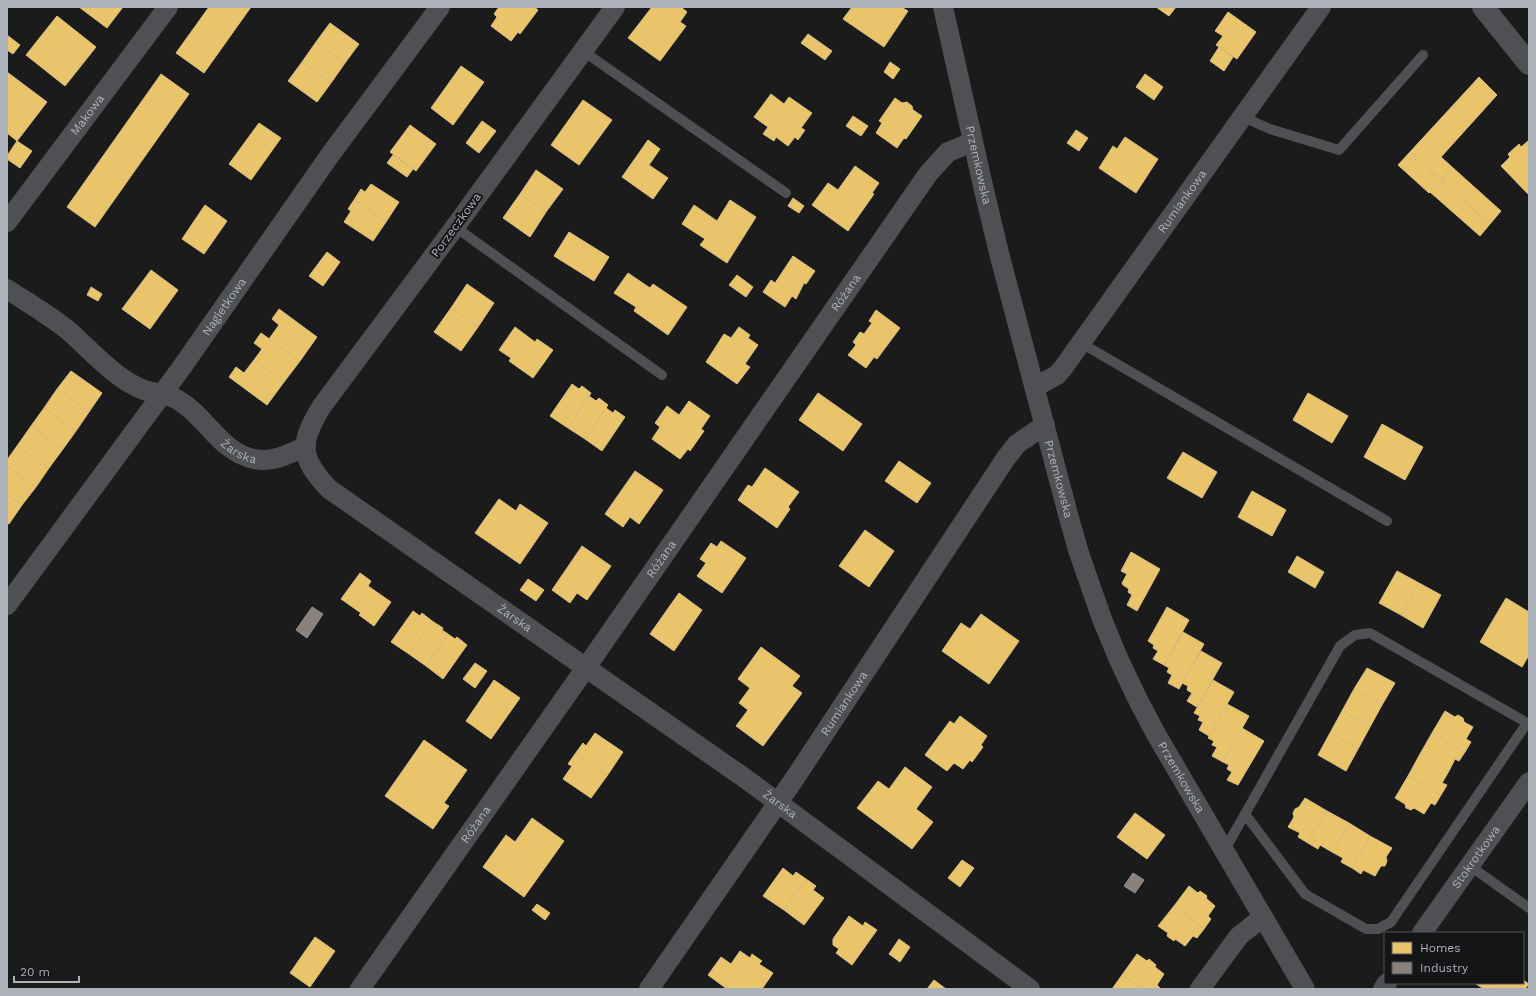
<svg xmlns="http://www.w3.org/2000/svg" width="1536" height="996" viewBox="0 0 1536 996" font-family="'Work Sans',sans-serif">
	<style>
		.homes { fill: #e9c46a; stroke: #d7bf82 }
		.industry { fill: #8a817c; stroke: #94908f }
		.lines { fill: none; stroke-linecap: round; stroke-linejoin: round }
		.service { stroke: #4f5053; stroke-width: 10 }
		.minor { stroke: #4f5053; stroke-width: 20 }
		.tertiary { stroke: #4f5053; stroke-width: 22 }
		.labels { text-anchor: middle; stroke-width: 4; stroke-linejoin: round; paint-order: stroke }
		.street-label { font-size: 12px; fill: #adb2ba; stroke: #151517 }
	</style>
	<rect width="100%" height="100%" fill="#1b1b1b"/>
	<!-- homes -->
	<g class="homes">
		<polygon points="79,7 123,7 107,28"/>
		<polygon points="209,7 251,7 204,73 176,53"/>
		<polygon points="499,7 534,7 538,10 520,34 518,32 511,41 491,26 497,17 494,14"/>
		<polygon points="652,7 681,7 687,12 680,22 686,26 660,61 628,38"/>
		<polygon points="852,7 901,7 908,11 884,47 843,19"/>
		<polygon points="1156,7 1176,7 1169,16"/>
		<polygon points="1228,12 1256,32 1237,59 1216,45 1223,36 1215,31"/>
		<polygon points="57,16 96,47 65,86 26,55"/>
		<polygon points="330,23 359,44 345,63 316,42"/>
		<polygon points="808,34 832,51 825,60 801,43"/>
		<polygon points="7,35 20,45 13,54 7,50"/>
		<polygon points="316,42 345,63 331,83 302,62"/>
		<polygon points="1219,47 1233,57 1224,71 1210,61"/>
		<polygon points="302,62 331,83 317,102 288,81"/>
		<polygon points="890,62 900,69 893,79 884,72"/>
		<polygon points="461,66 484,82 453,125 431,108"/>
		<polygon points="7,72 47,102 17,141 7,133"/>
		<polygon points="161,74 189,94 95,227 67,207"/>
		<polygon points="1145,74 1163,87 1154,100 1136,87"/>
		<polygon points="1479,77 1497,95 1441,157 1452,167 1441,181 1410,152"/>
		<polygon points="771,94 784,104 789,97 812,113 801,128 805,130 798,140 795,137 788,146 776,137 774,141 763,134 768,127 754,117"/>
		<polygon points="895,98 902,103 907,102 912,106 913,110 922,116 906,139 904,138 897,148 876,133 882,123 879,121"/>
		<polygon points="583,100 612,120 579,165 551,145"/>
		<polygon points="853,116 868,126 861,136 846,126"/>
		<polygon points="482,121 496,131 479,153 466,143"/>
		<polygon points="259,123 281,138 251,180 229,164"/>
		<polygon points="410,125 436,144 416,171 390,152"/>
		<polygon points="1076,130 1088,138 1079,151 1067,143"/>
		<polygon points="1125,137 1158,159 1136,193 1099,168 1113,146 1117,149"/>
		<polygon points="648,140 660,149 649,165 668,178 653,199 622,177"/>
		<polygon points="1529,140 1529,194 1528,194 1501,166 1510,157 1508,154 1519,144 1521,147"/>
		<polygon points="17,141 32,151 20,168 7,159 7,156"/>
		<polygon points="1410,152 1441,181 1429,193 1398,165"/>
		<polygon points="393,155 413,169 407,177 387,163"/>
		<polygon points="855,166 879,183 872,193 874,194 848,231 812,205 828,183 838,190"/>
		<polygon points="1452,167 1501,211 1490,224 1441,181"/>
		<polygon points="536,170 563,189 546,212 520,194"/>
		<polygon points="1441,181 1490,224 1480,236 1430,192"/>
		<polygon points="371,184 399,202 386,222 354,200 361,189 365,192"/>
		<polygon points="520,194 546,212 530,237 503,218"/>
		<polygon points="793,198 804,206 799,213 788,206"/>
		<polygon points="354,200 386,222 373,241 344,222 351,211 348,209"/>
		<polygon points="730,200 756,217 727,263 700,245 705,239 682,224 694,205 717,221"/>
		<polygon points="205,205 227,221 204,254 182,239"/>
		<polygon points="569,232 609,257 594,281 554,256"/>
		<polygon points="327,252 340,262 323,286 309,276"/>
		<polygon points="793,256 815,271 806,284 804,283 796,299 792,296 785,307 763,292 771,280 775,283"/>
		<polygon points="151,270 178,290 150,329 122,309"/>
		<polygon points="628,273 650,288 653,284 687,307 668,335 634,311 636,307 614,293"/>
		<polygon points="737,275 753,287 746,297 729,285"/>
		<polygon points="467,284 494,303 478,327 451,308"/>
		<polygon points="91,287 102,294 98,301 87,295"/>
		<polygon points="451,308 478,327 461,351 434,332"/>
		<polygon points="279,309 317,337 300,361 269,339 279,325 272,319"/>
		<polygon points="876,310 900,328 877,359 874,357 866,368 848,355 856,345 853,342 860,332 864,334 872,323 869,321"/>
		<polygon points="515,327 535,342 537,339 553,350 533,378 509,361 511,358 499,350"/>
		<polygon points="739,327 750,335 748,338 758,345 745,364 750,367 737,384 706,362 724,334 731,338"/>
		<polygon points="261,333 300,361 284,382 254,360 262,349 254,343"/>
		<polygon points="254,360 284,382 267,405 229,377 236,367 244,373"/>
		<polygon points="71,371 102,393 89,412 57,389"/>
		<polygon points="572,384 579,389 582,386 591,393 568,428 550,416"/>
		<polygon points="57,389 89,412 76,431 44,408"/>
		<polygon points="818,393 862,424 843,451 799,420"/>
		<polygon points="1308,393 1348,416 1332,443 1293,420"/>
		<polygon points="589,396 596,401 599,398 608,405 585,439 568,428"/>
		<polygon points="689,401 710,416 701,429 704,431 690,451 688,449 680,459 652,439 660,427 655,423 667,406 679,415"/>
		<polygon points="44,408 76,431 63,449 31,426"/>
		<polygon points="606,408 613,413 615,410 625,417 602,451 585,439"/>
		<polygon points="1382,424 1423,447 1405,480 1364,457"/>
		<polygon points="31,426 63,449 49,468 17,446"/>
		<polygon points="17,446 49,468 36,487 7,466 7,460"/>
		<polygon points="1183,452 1217,472 1202,498 1167,478"/>
		<polygon points="899,461 931,483 917,503 885,481"/>
		<polygon points="7,466 36,487 22,505 7,495"/>
		<polygon points="765,468 799,492 788,507 790,509 777,528 738,500 748,485 752,487"/>
		<polygon points="635,471 663,490 639,524 630,517 623,527 605,514"/>
		<polygon points="1252,491 1286,510 1272,536 1238,517"/>
		<polygon points="7,495 22,505 9,524 7,523"/>
		<polygon points="499,499 516,511 520,504 548,523 520,564 475,533"/>
		<polygon points="865,530 894,551 869,587 839,566"/>
		<polygon points="721,541 746,558 722,593 697,576 706,563 700,559 711,543 717,547"/>
		<polygon points="582,546 611,566 587,600 577,593 570,603 552,590"/>
		<polygon points="1131,552 1160,569 1137,611 1127,605 1132,595 1128,592 1129,589 1123,585 1122,583 1127,574 1121,571"/>
		<polygon points="1297,556 1324,572 1315,588 1288,572"/>
		<polygon points="1397,571 1419,583 1401,615 1379,603"/>
		<polygon points="360,573 371,581 368,586 391,602 374,626 359,615 361,613 341,599"/>
		<polygon points="528,579 544,590 536,601 520,590"/>
		<polygon points="1419,583 1441,595 1423,628 1401,615"/>
		<polygon points="679,593 702,610 674,651 650,634"/>
		<polygon points="1506,598 1529,612 1529,655 1522,667 1480,642"/>
		<polygon points="1167,607 1189,620 1164,665 1153,659 1158,651 1153,648 1154,645 1148,641"/>
		<polygon points="413,611 420,616 422,613 432,621 409,654 391,642"/>
		<polygon points="981,614 1019,641 989,684 942,651 961,623 970,629"/>
		<polygon points="432,621 443,628 442,630 448,634 426,666 409,654"/>
		<polygon points="1183,632 1204,644 1179,689 1168,683 1172,675 1167,672 1169,668 1164,665"/>
		<polygon points="448,634 455,639 457,637 467,645 443,679 426,666"/>
		<polygon points="761,647 800,676 792,686 802,693 763,746 736,726 748,710 739,703 750,688 738,679"/>
		<polygon points="1201,651 1222,663 1197,707 1187,701 1192,693 1187,690 1188,686 1182,683"/>
		<polygon points="475,663 487,671 475,688 463,679"/>
		<polygon points="1367,668 1395,683 1382,705 1354,689"/>
		<polygon points="494,680 520,698 491,739 466,721"/>
		<polygon points="1213,680 1234,692 1209,736 1199,730 1203,722 1198,720 1200,716 1194,713"/>
		<polygon points="1354,689 1382,705 1370,727 1342,711"/>
		<polygon points="1227,704 1249,716 1223,762 1212,756 1217,747 1212,745 1214,741 1208,738"/>
		<polygon points="1342,711 1370,727 1358,749 1330,733"/>
		<polygon points="1445,711 1455,717 1458,715 1463,718 1464,722 1473,727 1466,739 1471,742 1465,752 1432,733"/>
		<polygon points="960,716 987,736 981,745 983,747 972,762 970,760 963,769 954,763 947,771 925,755 950,721 954,724"/>
		<polygon points="1242,728 1264,741 1238,785 1227,780 1232,772 1227,769 1229,765 1223,762"/>
		<polygon points="595,733 623,752 607,776 575,754 583,743 586,746"/>
		<polygon points="1330,733 1358,749 1346,771 1318,755"/>
		<polygon points="1432,733 1465,752 1459,761 1455,759 1449,771 1420,754"/>
		<polygon points="424,740 467,770 444,803 449,806 433,829 385,796"/>
		<polygon points="575,754 607,776 591,798 563,779 572,766 568,764"/>
		<polygon points="1420,754 1449,771 1442,783 1447,785 1441,795 1408,776"/>
		<polygon points="905,767 932,787 916,809 933,822 912,849 857,808 878,781 889,789"/>
		<polygon points="1408,776 1441,795 1435,805 1431,803 1424,814 1414,808 1411,810 1406,808 1405,804 1395,798"/>
		<polygon points="1305,798 1327,811 1308,843 1298,837 1300,833 1288,827 1294,817 1293,813 1295,809 1299,807"/>
		<polygon points="1327,811 1349,823 1332,852 1320,845 1318,849 1308,843"/>
		<polygon points="1135,813 1165,835 1147,859 1117,837"/>
		<polygon points="532,818 564,841 524,897 483,867 506,835 515,842"/>
		<polygon points="1349,823 1370,836 1352,868 1341,862 1343,858 1332,852"/>
		<polygon points="1370,836 1392,848 1386,857 1387,861 1385,866 1381,866 1375,876 1363,870 1361,874 1352,868"/>
		<polygon points="962,860 974,868 960,887 948,878"/>
		<polygon points="783,868 793,876 796,872 806,879 784,910 763,896"/>
		<polygon points="806,879 816,886 813,890 824,898 804,925 784,910"/>
		<polygon points="1189,886 1198,893 1200,891 1207,896 1206,898 1215,906 1208,916 1211,919 1204,929 1174,906"/>
		<polygon points="537,904 550,913 545,920 532,910"/>
		<polygon points="1174,906 1204,929 1197,938 1193,936 1185,946 1175,939 1174,941 1167,936 1168,933 1158,926"/>
		<polygon points="849,916 863,926 865,922 877,930 852,965 836,953 839,949 833,945 833,939"/>
		<polygon points="315,937 335,951 310,987 290,973"/>
		<polygon points="899,939 910,947 900,962 889,954"/>
		<polygon points="740,951 750,958 752,954 762,961 759,964 773,973 762,989 727,989 708,975 721,957 731,964"/>
		<polygon points="1137,954 1147,961 1149,959 1156,965 1155,967 1164,974 1157,985 1160,988 1159,989 1142,989 1122,975"/>
		<polygon points="1122,975 1142,989 1112,989"/>
		<polygon points="934,980 946,989 927,989"/>
		<polygon points="1523,980 1529,984 1525,989 1484,989 1476,984 1523,983"/>
	</g>
	<!-- industry -->
	<g class="industry">
		<polygon points="312,607 323,614 307,638 296,630"/>
		<polygon points="1133,873 1144,880 1135,893 1124,886"/>
	</g>
	<g class="lines">
		<!-- service -->
		<g class="service">
			<polyline points="583,51 786,193"/>
			<polyline points="1243,117 1270,129 1339,150 1423,55"/>
			<polyline points="455,227 662,375"/>
			<polyline points="1081,343 1387,521"/>
			<polyline points="1527,723 1391,922 1378,929 1366,929 1305,894 1245,814 1340,646 1355,635 1370,633 1529,724"/>
			<polyline points="1224,851 1245,814"/>
			<polyline points="1470,866 1529,908"/>
		</g>
		<!-- minor -->
		<g class="minor">
			<path id="s1" d="M615 7 455 227 322 406C299 443 299 457 329 489L746 779 1030 989"/>
			<path id="s2" d="M943 7 983 186 1000 257 1069 518 1079 553 1102 619 1119 660 1138 700 1156 734 1305 989"/>
			<path id="s3" d="M7 222 168 7"/>
			<path id="s4" d="M7 289C28 303 51 316 70 332 87 347 103 365 122 378 128 383 137 387 144 390 156 394 165 392 178 400 206 416 220 452 254 459 272 463 289 454 306 446"/>
			<path id="s5" d="M1035 387 1057 375 1063 368 1321 7"/>
			<path id="s6" d="M7 605 182 367 330 155 440 7"/>
			<path id="s7" d="M1422 933 1529 782"/>
			<path id="s8" d="M360 989 585 669 928 174 948 152 973 142"/>
			<path id="s9" d="M649 989 795 778 1006 458 1017 444 1045 425"/>
			<polyline points="1200,989 1239,936 1263,917"/>
			<polyline points="1383,989 1387,983"/>
		</g>
		<!-- tertiary -->
		<polyline class="tertiary" points="1483,7 1529,64"/>
	</g>
	<g class="labels">
		<!-- street labels -->
		<g class="street-label">
			<text dy="4" stroke="none"><textPath href="#s3" startOffset="134">Makowa</textPath></text>
			<text dy="4" stroke="none"><textPath href="#s2" startOffset="162">Przemkowska</textPath></text>
			<text dy="4" stroke="none"><textPath href="#s5" startOffset="239">Rumiankowa</textPath></text>
			<text transform="translate(456 225) rotate(-54)" y="4">Porzeczkowa</text>
			<text dy="4" stroke="none"><textPath href="#s8" startOffset="849">Różana</textPath></text>
			<text dy="4" stroke="none"><textPath href="#s6" startOffset="369">Nagietkowa</textPath></text>
			<text dy="4" stroke="none"><textPath href="#s4" startOffset="287">Żarska</textPath></text>
			<text dy="4" stroke="none"><textPath href="#s2" startOffset="486">Przemkowska</textPath></text>
			<text dy="4" stroke="none"><textPath href="#s8" startOffset="525">Różana</textPath></text>
			<text dy="4" stroke="none"><textPath href="#s1" startOffset="815">Żarska</textPath></text>
			<text dy="4" stroke="none"><textPath href="#s9" startOffset="346">Rumiankowa</textPath></text>
			<text dy="4" stroke="none"><textPath href="#s2" startOffset="810">Przemkowska</textPath></text>
			<text dy="4" stroke="none"><textPath href="#s1" startOffset="1139">Żarska</textPath></text>
			<text dy="4" stroke="none"><textPath href="#s8" startOffset="201">Różana</textPath></text>
			<text dy="4" stroke="none"><textPath href="#s7" startOffset="93">Stokrotkowa</textPath></text>
		</g>
	</g>
	<!-- border -->
	<rect width="1536" height="996" fill="none" stroke="#adb2ba" stroke-width="16"/>
	<!-- legend -->
	<rect x="1384" y="932" width="140" height="52" fill="#151517" stroke="#525458"/>
	<rect x="1392" y="942" width="20" height="12" fill="#e9c46a" stroke="#525458"/>
	<text x="1420" y="952" font-size="12" fill="#adb2ba">Homes</text>
	<rect x="1392" y="962" width="20" height="12" fill="#8a817c" stroke="#525458"/>
	<text x="1420" y="972" font-size="12" fill="#adb2ba">Industry</text>
	<!-- scale -->
	<path d="M14 976v6h65v-6" fill="none" stroke="#adb2ba" stroke-width="2"/>
	<text x="20" y="976" font-size="12" fill="#adb2ba" stroke="#151517" stroke-width="3" paint-order="stroke">20 m</text>
</svg>
